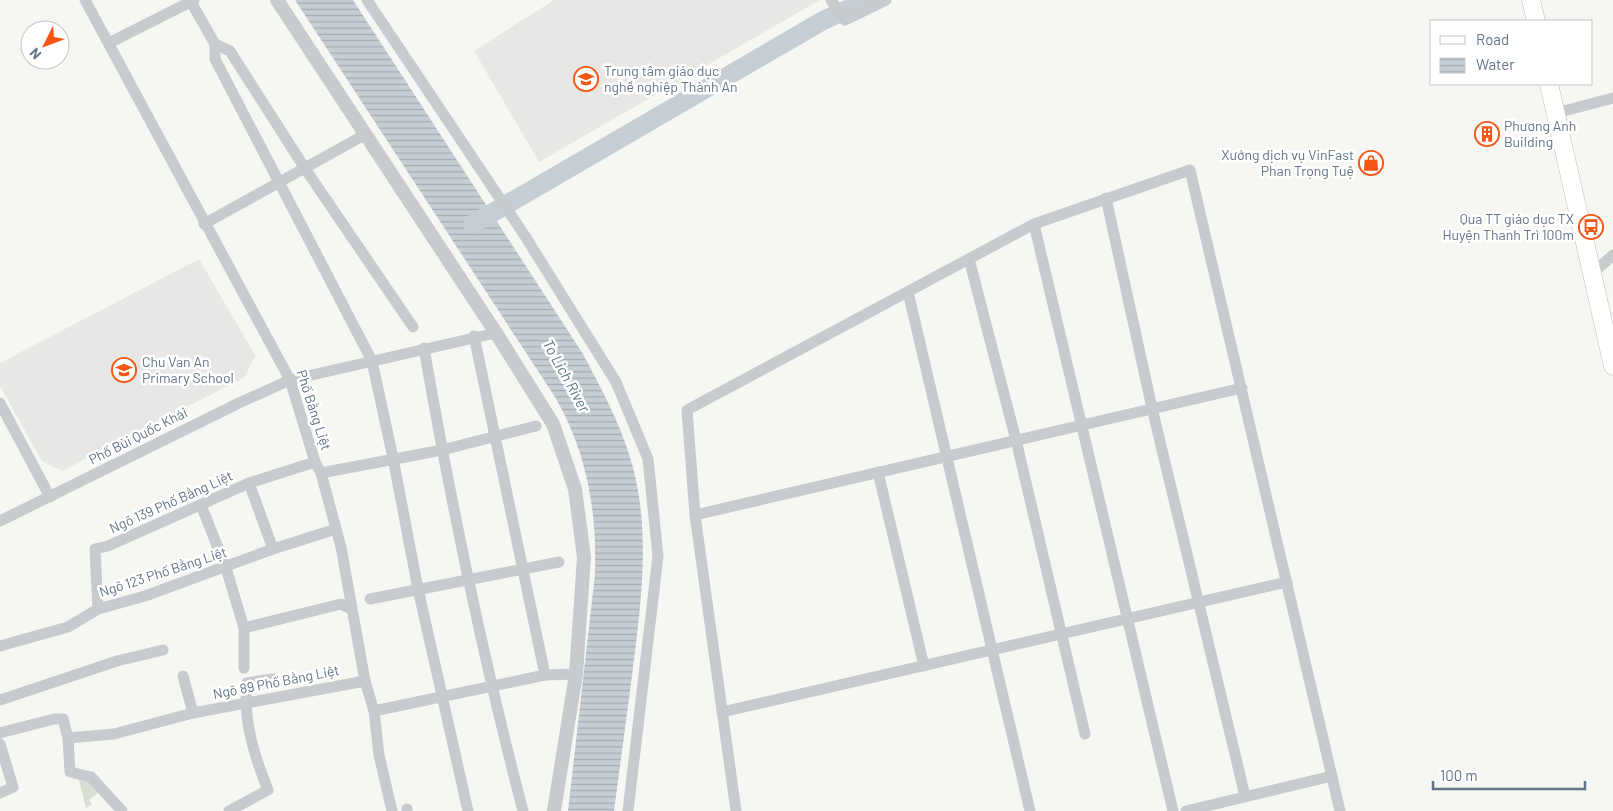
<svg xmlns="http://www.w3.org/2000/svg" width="1613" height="811" viewBox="0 0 1613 811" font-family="Barlow,sans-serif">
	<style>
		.built { fill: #e7e8e6 }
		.green { fill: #d7dfd3 }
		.water { fill: url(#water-rules) }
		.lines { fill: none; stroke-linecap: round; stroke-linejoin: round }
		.river { stroke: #c5ced4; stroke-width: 19 }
		.primary-casing { stroke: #b8bcc0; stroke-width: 19 }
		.minor { stroke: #c8cbce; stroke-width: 11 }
		.tertiary { stroke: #c8cbce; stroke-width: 14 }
		.primary { stroke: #fff; stroke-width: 18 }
		.labels { text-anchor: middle; stroke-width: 5; stroke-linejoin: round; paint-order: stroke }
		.poi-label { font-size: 14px; fill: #627487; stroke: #fff; text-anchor: start }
		.street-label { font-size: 14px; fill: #627487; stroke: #fff }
		.water-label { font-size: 15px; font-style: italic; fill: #5e7783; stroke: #fff }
	</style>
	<defs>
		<pattern id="water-rules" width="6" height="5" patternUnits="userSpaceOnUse" patternTransform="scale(1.25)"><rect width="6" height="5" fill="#c5ced4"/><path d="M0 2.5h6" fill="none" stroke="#a3acb2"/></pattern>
	</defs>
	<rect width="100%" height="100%" fill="#f6f7f2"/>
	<!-- built -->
	<g class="built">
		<polygon points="554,0 820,0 539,162 474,51"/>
		<polygon points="199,259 255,355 245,377 62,471 42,461 0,386 0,363"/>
	</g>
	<!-- green -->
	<polygon class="green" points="80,774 100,791 89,800 92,804 86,808 78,776"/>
	<!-- water -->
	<path class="water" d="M295 0H353L583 354C601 388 619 421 630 457 652 528 641 604 632 676 626 721 620 766 614 811H568L595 574C597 511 587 452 555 397Z"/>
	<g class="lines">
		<!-- river -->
		<polyline class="river" points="473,224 824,20 868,0"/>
		<defs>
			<g id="primary">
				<polyline points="1531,0 1536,21"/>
				<polyline points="1549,84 1613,366"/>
			</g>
		</defs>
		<!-- primary casing -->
		<use href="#primary" class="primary-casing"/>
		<!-- minor -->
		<g class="minor">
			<polyline points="85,0 290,380 315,462 321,473 341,547 365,681 374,711 379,755 392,811"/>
			<polyline points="367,0 525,236 616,382 648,459 658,556 628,811"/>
			<polyline points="831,0 845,20 886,0"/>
			<polyline points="191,2 215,44 215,59 372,361 393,458 418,589 468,811"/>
			<polyline points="109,43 194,0"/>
			<polyline points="215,44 230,51 304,167 413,327"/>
			<polyline points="1556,113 1613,98"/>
			<polyline points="1106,198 1152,408 1245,796"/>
			<polyline points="204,224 366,134"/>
			<polyline points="1034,224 1173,811"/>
			<polyline points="969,259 1016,440 1085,734"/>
			<polyline points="1592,274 1613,255"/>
			<polyline points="908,292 1030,811"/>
			<polyline points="474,336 545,675"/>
			<path d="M424 348C451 504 483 658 523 811"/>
			<polyline points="0,403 50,497"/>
			<polyline points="878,472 924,666"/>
			<polyline points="321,473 442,450 536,426"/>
			<polyline points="249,483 273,549"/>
			<polyline points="201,505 226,568 244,628 244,668"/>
			<polyline points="695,515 1242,388"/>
			<polyline points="0,521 239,403 290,380 496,333"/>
			<polyline points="370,599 559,562"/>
			<polyline points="98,609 95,549 108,546 249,483 315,462"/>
			<polyline points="244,628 341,604 351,609"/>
			<polyline points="0,646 68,627 98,609 145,596 273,549 336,529"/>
			<polyline points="183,676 193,713"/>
			<polyline points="0,700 117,661 163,650"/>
			<polyline points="374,711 545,675 576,674"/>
			<polyline points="722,712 1287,582"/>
			<polyline points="0,733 54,719 63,719 68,738 70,772 91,777 122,811"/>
			<polyline points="68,738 114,734 193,713 365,681"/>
			<polyline points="0,744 13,787 0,793"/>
			<polyline points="407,809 407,811"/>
			<path d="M229 811 268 790C254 755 243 721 247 683L272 679"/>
			<polyline points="736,811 695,515 687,410 1034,224 1190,170 1340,811"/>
			<polyline points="1186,811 1332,776"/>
		</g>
		<!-- tertiary -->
		<polyline class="tertiary" points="277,0 496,333 553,424 575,489 584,557 576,674 554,811"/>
		<!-- primary -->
		<use href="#primary" class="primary"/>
	</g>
	<!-- icons -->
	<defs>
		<symbol id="school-ring" viewBox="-11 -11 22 22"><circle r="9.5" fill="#fff" stroke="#f55613" stroke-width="1.5"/><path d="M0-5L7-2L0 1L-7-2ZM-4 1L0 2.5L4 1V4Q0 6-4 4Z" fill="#f55613"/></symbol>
		<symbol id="building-ring" viewBox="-11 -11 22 22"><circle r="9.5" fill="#fff" stroke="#f55613" stroke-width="1.5"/><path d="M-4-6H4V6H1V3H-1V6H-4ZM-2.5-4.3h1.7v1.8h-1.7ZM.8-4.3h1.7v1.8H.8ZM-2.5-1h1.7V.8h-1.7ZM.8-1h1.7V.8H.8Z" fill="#f55613"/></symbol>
		<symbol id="shop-ring" viewBox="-11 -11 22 22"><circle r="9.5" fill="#fff" stroke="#f55613" stroke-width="1.5"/><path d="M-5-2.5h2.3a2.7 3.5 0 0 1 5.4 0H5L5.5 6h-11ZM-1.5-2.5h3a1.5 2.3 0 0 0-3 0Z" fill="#f55613"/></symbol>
		<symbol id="bus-ring" viewBox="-11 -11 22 22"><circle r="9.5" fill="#fff" stroke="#f55613" stroke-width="1.5"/><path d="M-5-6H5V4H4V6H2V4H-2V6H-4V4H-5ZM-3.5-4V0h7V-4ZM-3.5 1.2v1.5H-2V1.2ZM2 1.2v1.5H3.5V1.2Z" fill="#f55613"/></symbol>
	</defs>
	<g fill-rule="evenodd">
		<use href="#school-ring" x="572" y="65" width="28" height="28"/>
		<use href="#building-ring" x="1473" y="120" width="28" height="28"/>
		<use href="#shop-ring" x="1357" y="149" width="28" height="28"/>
		<use href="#bus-ring" x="1577" y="213" width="28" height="28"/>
		<use href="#school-ring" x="110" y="356" width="28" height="28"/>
	</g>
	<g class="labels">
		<!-- poi labels -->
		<g class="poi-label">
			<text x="604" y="76">Trung tâm giáo dục<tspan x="604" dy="16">nghề nghiệp Thành An</tspan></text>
			<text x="1504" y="131">Phương Anh<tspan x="1504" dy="16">Building</tspan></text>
			<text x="1354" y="160" text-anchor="end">Xưởng dịch vụ VinFast<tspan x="1354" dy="16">Phan Trọng Tuệ</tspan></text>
			<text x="1574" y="224" text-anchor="end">Qua TT giáo dục TX<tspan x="1574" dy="16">Huyện Thanh Trì 100m</tspan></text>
			<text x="142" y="367">Chu Van An<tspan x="142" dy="16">Primary School</tspan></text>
		</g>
		<!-- street labels -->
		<g class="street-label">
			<text transform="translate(314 410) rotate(72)" y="5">Phố Bằng Liệt</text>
			<text transform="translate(138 436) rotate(-27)" y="5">Phố Bùi Quốc Khái</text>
			<text transform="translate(171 502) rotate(-24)" y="5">Ngõ 139 Phố Bằng Liệt</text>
			<text transform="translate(163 572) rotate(-18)" y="5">Ngõ 123 Phố Bằng Liệt</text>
			<text transform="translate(276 682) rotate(-11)" y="5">Ngõ 89 Phố Bằng Liệt</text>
		</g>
		<!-- water labels -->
		<g class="water-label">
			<text transform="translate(566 376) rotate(61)" y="5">To Lich River</text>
		</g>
	</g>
	<!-- legend -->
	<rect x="1430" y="20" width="162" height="65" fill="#ffffff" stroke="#c0c7cf"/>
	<rect x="1440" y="36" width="25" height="8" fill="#ffffff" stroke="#c0c7cf"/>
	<text x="1476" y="45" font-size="15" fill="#627487">Road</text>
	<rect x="1440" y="58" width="25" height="15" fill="url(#water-rules)" stroke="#c0c7cf"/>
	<text x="1476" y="70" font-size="15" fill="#627487">Water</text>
	<!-- north arrow -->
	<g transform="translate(45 45) rotate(228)"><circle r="24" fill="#ffffff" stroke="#c0c7cf"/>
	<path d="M0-4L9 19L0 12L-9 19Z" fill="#f55613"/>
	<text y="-8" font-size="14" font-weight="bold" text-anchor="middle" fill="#627487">N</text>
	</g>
	<!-- scale -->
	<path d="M1433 781v8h152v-8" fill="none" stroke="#627487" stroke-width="2.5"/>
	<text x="1440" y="781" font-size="15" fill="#627487" stroke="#ffffff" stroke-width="4" paint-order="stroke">100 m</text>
</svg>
